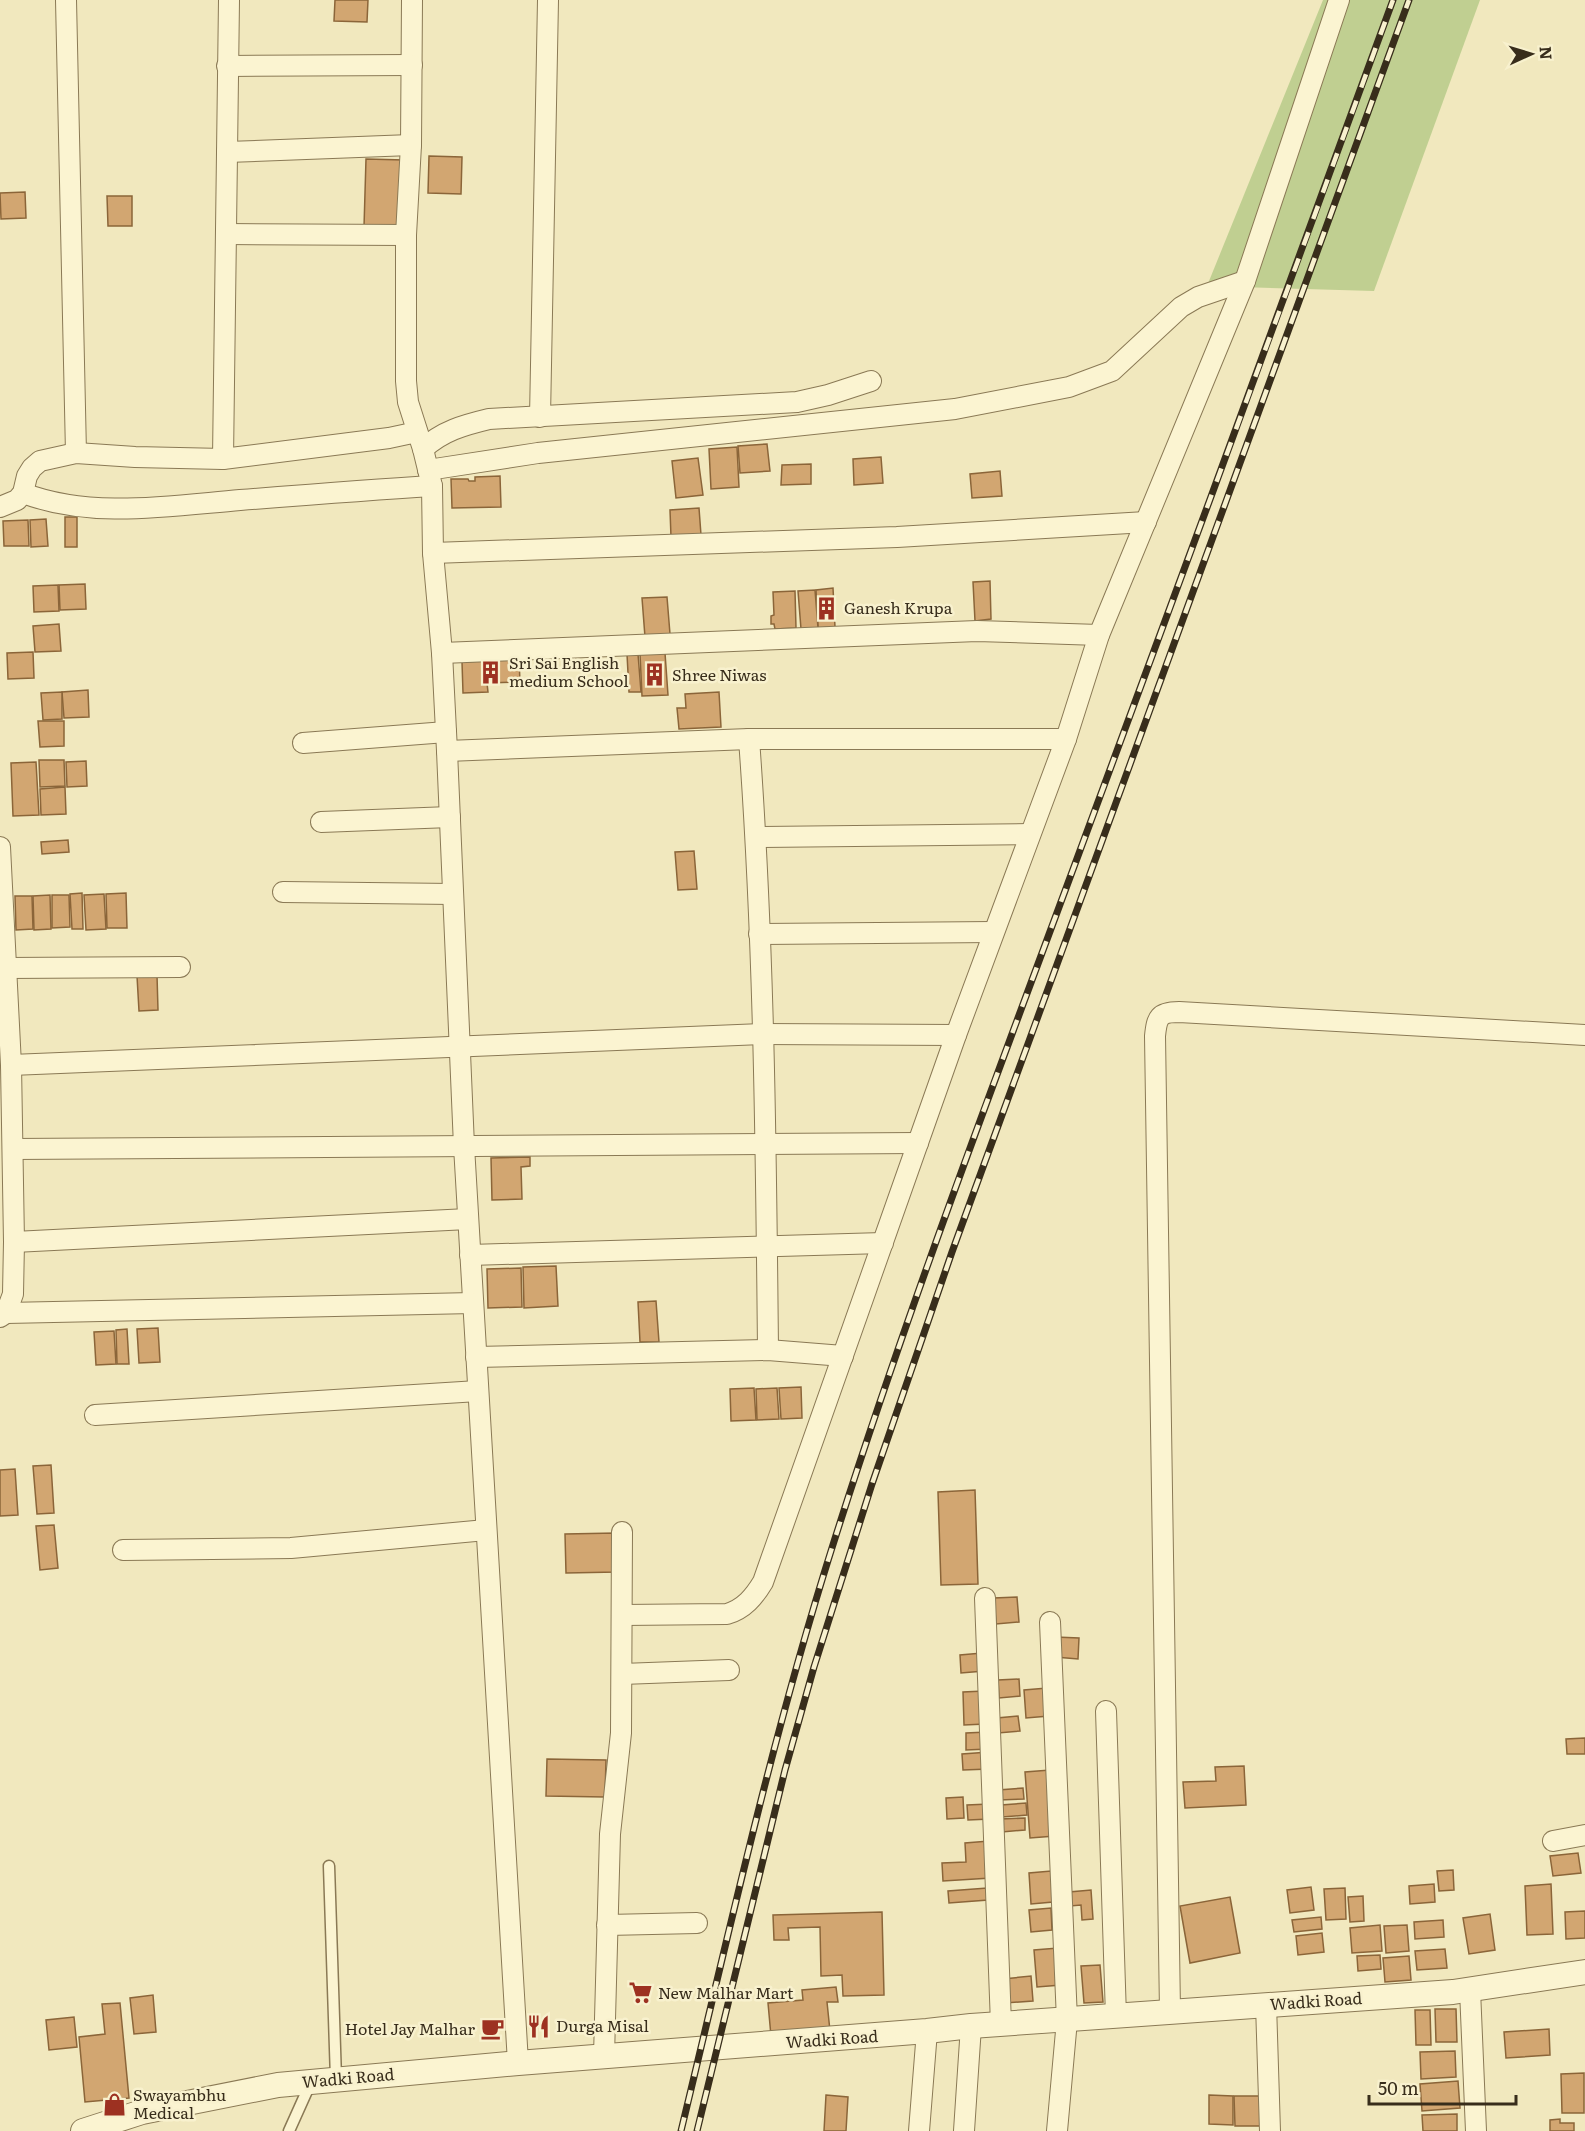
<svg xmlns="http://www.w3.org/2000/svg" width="1585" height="2131" viewBox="0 0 1585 2131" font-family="Literata,serif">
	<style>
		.green { fill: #c0cf91 }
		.building { fill: #d2a671; stroke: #8b6539; stroke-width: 1.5 }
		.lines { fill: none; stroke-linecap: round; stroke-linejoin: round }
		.service-casing { stroke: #8a7955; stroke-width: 13 }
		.minor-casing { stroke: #8a7955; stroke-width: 22 }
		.tertiary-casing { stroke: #8a7955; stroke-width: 26 }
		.service { stroke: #fbf4d1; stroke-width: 10 }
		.minor { stroke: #fbf4d1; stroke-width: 20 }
		.tertiary { stroke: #fbf4d1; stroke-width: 24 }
		.rail-casing { stroke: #382d1b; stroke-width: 7 }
		.rail { stroke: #f8f1ce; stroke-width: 4.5; stroke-dasharray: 14; stroke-linecap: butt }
		.labels { text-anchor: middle; stroke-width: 5; stroke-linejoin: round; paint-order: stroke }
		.poi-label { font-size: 16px; fill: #382d1b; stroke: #f8f1ce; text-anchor: start }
		.street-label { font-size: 16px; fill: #382d1b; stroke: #f8f1ce }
	</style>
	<rect width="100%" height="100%" fill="#f1e8be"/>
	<!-- green -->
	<polygon class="green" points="1323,0 1480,0 1374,291 1207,286"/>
	<!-- building -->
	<g class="building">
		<polygon points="335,0 368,0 367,22 334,21"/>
		<polygon points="429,156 462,157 461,194 428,193"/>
		<polygon points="366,159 404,160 402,229 364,227"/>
		<polygon points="25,192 26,218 1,219 0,193"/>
		<polygon points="107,196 132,196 132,226 108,226"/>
		<polygon points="767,444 770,471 740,473 738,446"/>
		<polygon points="737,447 739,487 711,489 709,449"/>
		<polygon points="881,457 883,483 854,485 853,459"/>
		<polygon points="698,458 703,495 676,498 672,461"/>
		<polygon points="811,464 811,484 781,485 782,465"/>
		<polygon points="1000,471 1002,496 972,498 970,474"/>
		<polygon points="500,476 501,507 452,508 451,479 468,479 469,481 475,481 475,477"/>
		<polygon points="699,508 701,535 671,537 670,510"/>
		<rect x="65" y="517" width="12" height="30"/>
		<polygon points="46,519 48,546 31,547 30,520"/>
		<polygon points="28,520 29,546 4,546 3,521"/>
		<polygon points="990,581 991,619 975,621 973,582"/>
		<polygon points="85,584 86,609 60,610 59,585"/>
		<polygon points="58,585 59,611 34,612 33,586"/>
		<polygon points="833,588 835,627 818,628 816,590"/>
		<polygon points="815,590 818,628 801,629 798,591"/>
		<polygon points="795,591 796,628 775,629 774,624 771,624 771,616 774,615 773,592"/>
		<polygon points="667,597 670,634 645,637 642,598"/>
		<polygon points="59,624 61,651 35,652 33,626"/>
		<polygon points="33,652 34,678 8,679 7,653"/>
		<polygon points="665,653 668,695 642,696 640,654"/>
		<polygon points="627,654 638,654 641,692 629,692"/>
		<polygon points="519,659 520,682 487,683 488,692 463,693 462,662"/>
		<polygon points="88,690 89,717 64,718 62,692"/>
		<polygon points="62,692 62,719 43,720 41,693"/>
		<polygon points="719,692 721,727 679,729 677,708 686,708 685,694"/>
		<polygon points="38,721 64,721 64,746 40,747"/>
		<polygon points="39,760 64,760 65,786 40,787"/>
		<polygon points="86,761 87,786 67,787 66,762"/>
		<polygon points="36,762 39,815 13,816 11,763"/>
		<polygon points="65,787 66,814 41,815 40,789"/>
		<polygon points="68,840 69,852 42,854 41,842"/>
		<polygon points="694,851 697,889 678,890 675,852"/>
		<polygon points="82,893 83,929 72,929 70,894"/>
		<polygon points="126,893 127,928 107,928 106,894"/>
		<polygon points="104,894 106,929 86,930 84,895"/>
		<polygon points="50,895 51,929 34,930 33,896"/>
		<polygon points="52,895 69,895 70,927 52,928"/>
		<polygon points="15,896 32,896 33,929 16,930"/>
		<polygon points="157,975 158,1010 139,1011 137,976"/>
		<polygon points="530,1157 530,1166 521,1167 522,1199 492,1200 491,1158"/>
		<polygon points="556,1266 558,1306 524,1308 523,1267"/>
		<polygon points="521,1268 522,1307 488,1308 487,1269"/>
		<polygon points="656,1301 659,1342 640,1342 638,1302"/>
		<polygon points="158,1328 160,1362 139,1363 137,1329"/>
		<polygon points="127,1329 129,1364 117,1364 116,1330"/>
		<polygon points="114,1331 116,1364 96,1365 94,1332"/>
		<polygon points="801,1387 802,1418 781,1419 779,1388"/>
		<polygon points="754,1388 756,1420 731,1421 730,1389"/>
		<polygon points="777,1388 779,1419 757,1420 756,1389"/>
		<polygon points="51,1465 54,1513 37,1514 33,1466"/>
		<polygon points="15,1469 18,1515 0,1516 0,1470"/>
		<polygon points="975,1490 978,1584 941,1585 938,1492"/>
		<polygon points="54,1525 58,1568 40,1570 36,1526"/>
		<polygon points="616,1533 617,1572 566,1573 565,1534"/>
		<polygon points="1017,1597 1019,1622 996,1624 994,1598"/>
		<polygon points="1055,1637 1079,1638 1078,1659 1055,1657"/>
		<polygon points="982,1653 984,1671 961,1673 960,1655"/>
		<polygon points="1019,1679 1020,1696 999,1698 998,1680"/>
		<polygon points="1047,1688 1049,1716 1026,1718 1024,1690"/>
		<polygon points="984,1691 985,1724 964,1725 963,1692"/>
		<polygon points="1018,1716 1020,1731 998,1733 997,1718"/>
		<polygon points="987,1732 988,1749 966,1750 966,1733"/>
		<polygon points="1585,1738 1585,1754 1567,1754 1566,1739"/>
		<polygon points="989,1752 989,1769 963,1770 962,1754"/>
		<polygon points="547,1759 606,1760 605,1797 546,1796"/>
		<polygon points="1244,1766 1246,1805 1185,1808 1183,1782 1216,1781 1215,1767"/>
		<polygon points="1050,1770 1055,1836 1030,1838 1025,1772"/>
		<polygon points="1023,1788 1024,1799 999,1800 998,1790"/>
		<polygon points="963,1797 964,1818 947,1819 946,1798"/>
		<polygon points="1026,1803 1027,1815 1002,1817 1001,1805"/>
		<polygon points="989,1804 990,1819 968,1820 967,1805"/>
		<polygon points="1025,1818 1025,1830 1002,1832 1001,1819"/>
		<polygon points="989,1841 991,1878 943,1881 942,1863 966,1862 965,1843"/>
		<polygon points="1578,1853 1581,1873 1553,1876 1550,1856"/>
		<polygon points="1453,1870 1454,1890 1439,1891 1437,1871"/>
		<polygon points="1051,1871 1053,1902 1031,1904 1029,1873"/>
		<polygon points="1434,1884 1435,1902 1410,1904 1409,1886"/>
		<polygon points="1551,1884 1553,1934 1527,1935 1525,1886"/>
		<polygon points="1311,1887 1314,1910 1290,1913 1287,1890"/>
		<polygon points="987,1888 988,1900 949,1903 948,1891"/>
		<polygon points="1345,1888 1346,1919 1326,1920 1324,1889"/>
		<polygon points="1091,1890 1093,1919 1082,1920 1081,1905 1070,1906 1069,1892"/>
		<polygon points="1363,1896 1364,1921 1350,1922 1348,1897"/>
		<polygon points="1230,1897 1240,1953 1190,1963 1180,1906"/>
		<polygon points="1051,1908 1052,1930 1031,1932 1029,1910"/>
		<polygon points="1585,1911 1585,1938 1566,1939 1565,1912"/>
		<polygon points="882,1912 884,1995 843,1996 842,1975 821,1976 820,1927 788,1928 789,1940 774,1940 773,1915"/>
		<polygon points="1490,1914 1495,1950 1469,1954 1463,1918"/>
		<polygon points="1321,1917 1322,1929 1294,1932 1292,1920"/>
		<polygon points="1443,1920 1444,1937 1415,1939 1414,1922"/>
		<polygon points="1380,1925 1382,1951 1352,1953 1350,1928"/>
		<polygon points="1407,1925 1409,1951 1386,1953 1384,1926"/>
		<polygon points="1322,1933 1324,1952 1298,1955 1296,1936"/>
		<polygon points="1058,1948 1061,1985 1037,1987 1034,1950"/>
		<polygon points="1445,1949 1447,1968 1417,1970 1415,1951"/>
		<polygon points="1380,1955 1381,1969 1358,1971 1357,1956"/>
		<polygon points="1409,1956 1411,1980 1385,1982 1383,1958"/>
		<polygon points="1100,1965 1103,2002 1084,2003 1081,1966"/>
		<polygon points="1031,1976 1033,2001 1005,2003 1003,1979"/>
		<polygon points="836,1987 838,2002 827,2002 830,2031 771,2036 768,2003 803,2000 802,1990"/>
		<polygon points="153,1995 156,2032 134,2034 130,1998"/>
		<polygon points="120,2003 129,2098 85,2102 79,2037 105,2034 102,2004"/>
		<polygon points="1435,2009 1456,2009 1457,2042 1436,2042"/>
		<polygon points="1415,2010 1430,2010 1431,2045 1416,2045"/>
		<polygon points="74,2017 77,2047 49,2050 46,2020"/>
		<polygon points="1549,2029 1550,2055 1506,2058 1504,2032"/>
		<polygon points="1455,2051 1456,2077 1421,2079 1420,2052"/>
		<polygon points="1584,2073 1584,2113 1562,2113 1561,2074"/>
		<polygon points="1458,2081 1460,2108 1422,2111 1420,2084"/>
		<polygon points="826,2095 848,2097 846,2131 824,2131"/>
		<polygon points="1209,2095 1233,2096 1233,2125 1209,2124"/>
		<polygon points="1234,2096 1261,2096 1261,2126 1235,2126"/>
		<polygon points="1457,2114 1457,2131 1423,2131 1422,2115"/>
		<polygon points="1560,2119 1560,2123 1574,2123 1574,2131 1550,2131 1550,2120"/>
	</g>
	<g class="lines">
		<defs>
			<g id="service">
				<polyline points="329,1866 336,2079"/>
				<polyline points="289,2131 311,2082"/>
			</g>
			<g id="minor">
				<polyline points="66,0 76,453"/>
				<polyline points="412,0 411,145 406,235 406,381 408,402 423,449 432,486 433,553 442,653 447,751 464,1146 518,2063"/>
				<polyline points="227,66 412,65"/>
				<polyline points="227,152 411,145"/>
				<polyline points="226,234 406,235"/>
				<polyline points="540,417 548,0"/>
				<path d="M423 449C442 431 464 425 489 419L797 402 828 395 871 381"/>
				<polyline points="223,459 229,0"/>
				<polyline points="428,470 538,453 955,409 1069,387 1112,371 1181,307 1198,297 1245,281"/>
				<path d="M23 493C91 519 169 506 240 500 304 495 368 490 432 486"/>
				<polyline points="0,507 17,500 23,493 27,476 32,468 40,461 76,453 135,457 223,459 389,438 417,432"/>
				<polyline points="433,553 897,537 1146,522"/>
				<polyline points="442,653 977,631 1099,635"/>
				<path d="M749 739C764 942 766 1146 768 1350"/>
				<polyline points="303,743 446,732"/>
				<polyline points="447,751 749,739 1066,739"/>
				<polyline points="321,822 450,817"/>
				<polyline points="756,837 1030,834"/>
				<polyline points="0,847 11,1065 14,1242 13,1294 6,1313 0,1317"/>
				<polyline points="283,892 453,894"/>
				<polyline points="759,934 993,932"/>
				<polyline points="6,968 180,967"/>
				<polyline points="11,1065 762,1034 956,1035"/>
				<polyline points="13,1149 918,1143"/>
				<polyline points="14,1242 468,1219"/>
				<polyline points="470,1255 883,1243"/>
				<polyline points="6,1313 473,1303"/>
				<polyline points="476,1357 768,1350 843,1356"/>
				<polyline points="95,1415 478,1391"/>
				<polyline points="123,1550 291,1548 486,1530"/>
				<polyline points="985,1598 1001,2024"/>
				<path d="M622 1615 727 1614C744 1609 754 1597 763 1582L956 1035 1066 739 1099 635 1245 281 1339 0"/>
				<polyline points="1050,1622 1067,2020 1057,2131"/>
				<polyline points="622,1674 729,1670"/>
				<polyline points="1106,1711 1116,2016"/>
				<polyline points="1553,1841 1585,1835"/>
				<polyline points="607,1925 697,1923"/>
				<polyline points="1470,1990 1476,2131"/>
				<polyline points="1266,2004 1270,2131"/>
				<path d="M1170 2011 1155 1036C1157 1017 1159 1012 1179 1012L1585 1035"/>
				<polyline points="604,2056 610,1834 621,1733 622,1532"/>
				<polyline points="919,2131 927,2031"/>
				<polyline points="964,2131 971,2026"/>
			</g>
			<polyline id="tertiary" points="83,2131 142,2112 278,2085 518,2063 927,2031 971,2026 1453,1992 1585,1972"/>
		</defs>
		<!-- service casing -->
		<use href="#service" class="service-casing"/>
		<!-- minor casing -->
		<use href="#minor" class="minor-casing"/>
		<!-- tertiary casing -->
		<use href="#tertiary" class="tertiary-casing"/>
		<!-- service -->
		<use href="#service" class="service"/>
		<!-- minor -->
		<use href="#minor" class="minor"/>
		<!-- tertiary -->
		<use href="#tertiary" class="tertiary"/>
		<defs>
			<g id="rail">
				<path d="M681 2131C728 1937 771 1741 831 1551 901 1329 984 1110 1065 891 1175 594 1285 298 1393 0"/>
				<polyline points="697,2131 785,1770 814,1667 872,1484 952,1252 1409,0"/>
			</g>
		</defs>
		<!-- rail casing -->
		<use href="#rail" class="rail-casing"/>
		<!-- rail -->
		<use href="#rail" class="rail"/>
	</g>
	<!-- icons -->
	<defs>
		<symbol id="building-bare" viewBox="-9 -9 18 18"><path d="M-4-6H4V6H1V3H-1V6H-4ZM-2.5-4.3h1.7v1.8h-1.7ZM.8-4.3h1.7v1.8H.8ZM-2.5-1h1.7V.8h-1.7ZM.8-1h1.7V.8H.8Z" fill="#9d3121" stroke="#f8f1ce" stroke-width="2.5" paint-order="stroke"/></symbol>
		<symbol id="supermarket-bare" viewBox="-9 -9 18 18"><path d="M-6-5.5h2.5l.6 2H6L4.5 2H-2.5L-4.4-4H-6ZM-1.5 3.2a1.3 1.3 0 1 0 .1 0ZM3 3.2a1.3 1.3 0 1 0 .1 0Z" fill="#9d3121" stroke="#f8f1ce" stroke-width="2.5" paint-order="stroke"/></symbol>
		<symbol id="restaurant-bare" viewBox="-9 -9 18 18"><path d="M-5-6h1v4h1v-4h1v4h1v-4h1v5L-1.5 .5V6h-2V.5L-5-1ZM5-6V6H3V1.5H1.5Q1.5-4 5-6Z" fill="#9d3121" stroke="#f8f1ce" stroke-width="2.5" paint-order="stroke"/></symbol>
		<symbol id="cafe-bare" viewBox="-9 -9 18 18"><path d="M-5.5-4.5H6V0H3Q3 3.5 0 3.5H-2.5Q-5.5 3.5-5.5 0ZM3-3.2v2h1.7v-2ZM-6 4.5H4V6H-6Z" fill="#9d3121" stroke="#f8f1ce" stroke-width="2.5" paint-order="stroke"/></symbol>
		<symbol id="shop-bare" viewBox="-9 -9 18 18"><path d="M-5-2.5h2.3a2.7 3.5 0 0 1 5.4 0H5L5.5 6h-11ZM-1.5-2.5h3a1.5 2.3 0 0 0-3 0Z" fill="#9d3121" stroke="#f8f1ce" stroke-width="2.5" paint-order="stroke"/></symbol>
	</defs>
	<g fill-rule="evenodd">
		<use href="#building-bare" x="810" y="592" width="33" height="33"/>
		<use href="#building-bare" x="474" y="656" width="33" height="33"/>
		<use href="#building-bare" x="638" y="658" width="33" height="33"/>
		<use href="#supermarket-bare" x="624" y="1976" width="33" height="33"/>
		<use href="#restaurant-bare" x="522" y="2010" width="33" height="33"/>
		<use href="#cafe-bare" x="476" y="2012" width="33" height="33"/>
		<use href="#shop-bare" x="98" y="2088" width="33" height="33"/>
	</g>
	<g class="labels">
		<!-- poi labels -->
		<g class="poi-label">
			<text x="844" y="614">Ganesh Krupa</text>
			<text x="509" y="669">Sri Sai English<tspan x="509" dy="18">medium School</tspan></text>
			<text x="672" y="681">Shree Niwas</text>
			<text x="658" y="1999">New Malhar Mart</text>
			<text x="556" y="2032">Durga Misal</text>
			<text x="475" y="2035" text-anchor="end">Hotel Jay Malhar</text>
			<text x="133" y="2101">Swayambhu<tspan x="133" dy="18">Medical</tspan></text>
		</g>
		<!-- street labels -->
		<g class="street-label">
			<text transform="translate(1316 2001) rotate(-4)" y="6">Wadki Road</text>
			<text transform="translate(832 2039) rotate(-4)" y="6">Wadki Road</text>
			<text transform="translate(348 2078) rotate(-5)" y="6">Wadki Road</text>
		</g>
	</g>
	<!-- north arrow -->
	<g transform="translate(1531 54) rotate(86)" stroke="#f8f1ce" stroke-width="4.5" paint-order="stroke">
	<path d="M0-4.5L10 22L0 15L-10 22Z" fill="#382d1b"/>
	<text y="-9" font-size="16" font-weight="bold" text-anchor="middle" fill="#382d1b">N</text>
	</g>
	<!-- scale -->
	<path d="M1369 2095v9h147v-9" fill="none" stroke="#382d1b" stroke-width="3"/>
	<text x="1378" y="2095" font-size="18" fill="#382d1b" stroke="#f8f1ce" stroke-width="4.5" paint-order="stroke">50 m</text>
</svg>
